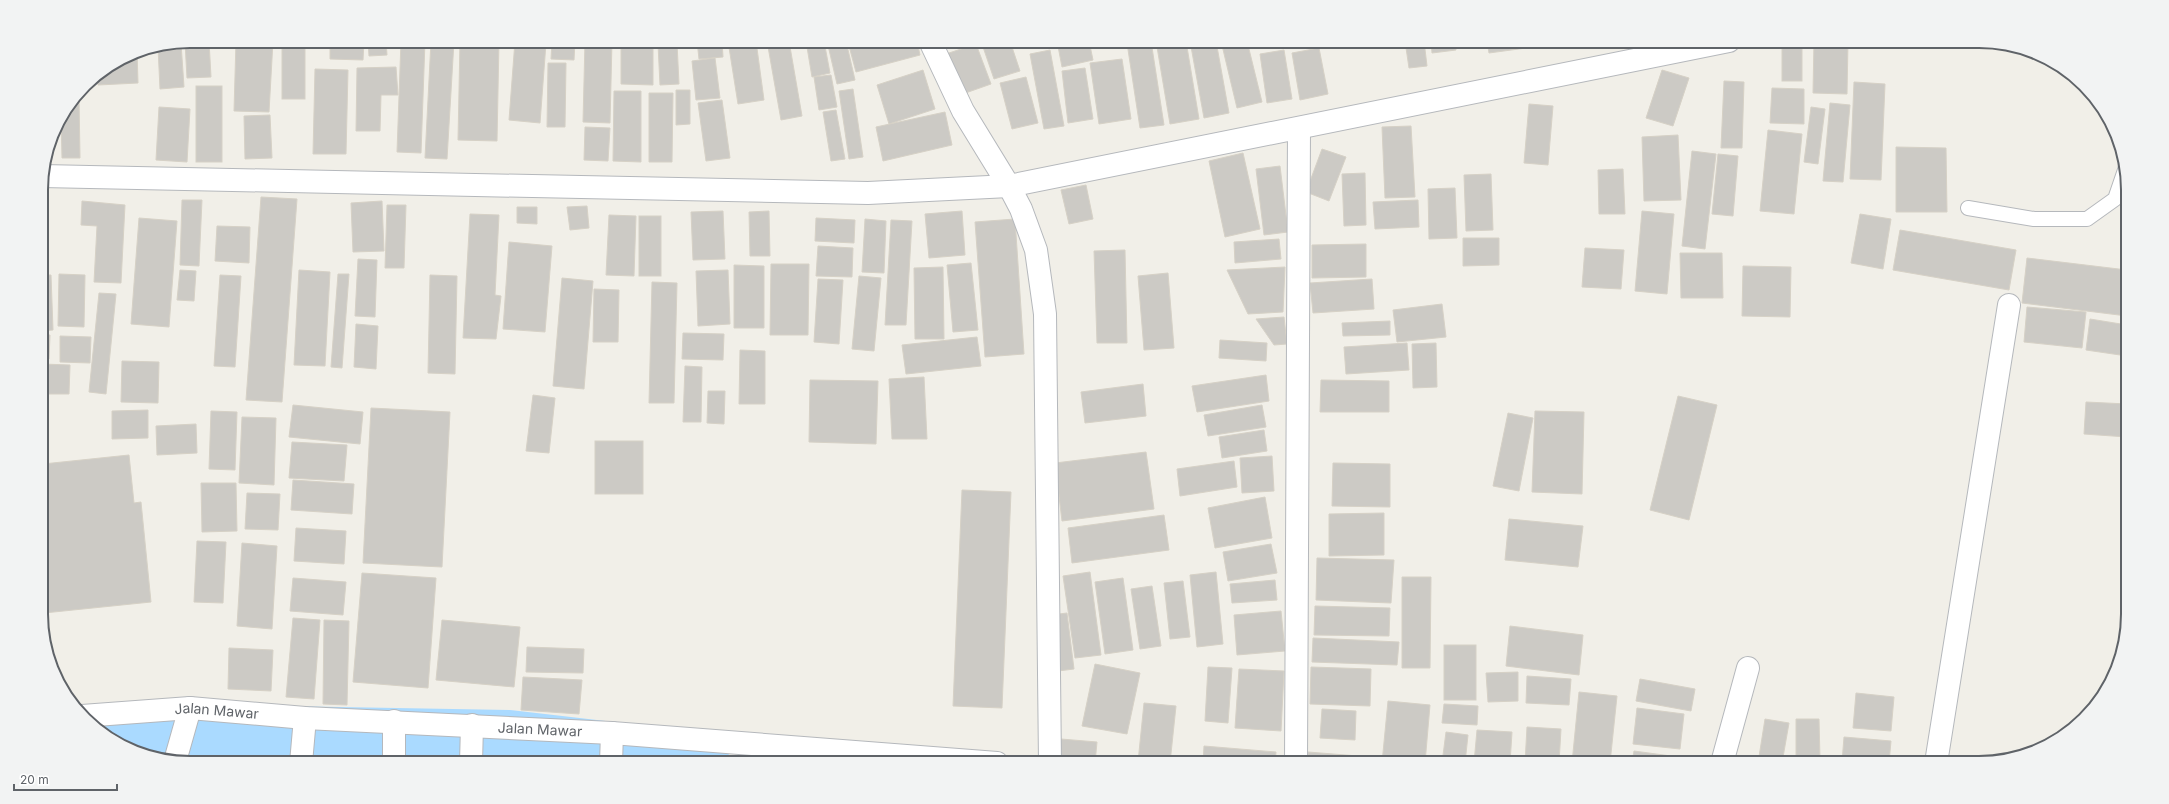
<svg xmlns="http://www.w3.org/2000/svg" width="2169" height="804" viewBox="0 0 2169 804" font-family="Inter,sans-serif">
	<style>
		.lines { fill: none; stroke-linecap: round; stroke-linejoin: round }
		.river { stroke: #aadaff; stroke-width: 62 }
		.building { fill: #cccac5; stroke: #d6d1c6 }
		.service-casing { stroke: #b5b8bc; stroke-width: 16 }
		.minor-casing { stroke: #b5b8bc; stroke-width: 24 }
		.tertiary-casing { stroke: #b5b8bc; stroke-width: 24 }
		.service { stroke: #fff; stroke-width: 14 }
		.minor { stroke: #fff; stroke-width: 22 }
		.tertiary { stroke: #fff; stroke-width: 22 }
		.labels { text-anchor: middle; stroke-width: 3; stroke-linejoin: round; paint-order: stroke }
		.street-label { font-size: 14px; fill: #5f6368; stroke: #fff }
		.rim { fill: none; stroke: #5f6368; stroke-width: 2 }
	</style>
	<rect width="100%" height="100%" fill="#f1efe8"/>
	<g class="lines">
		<!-- river -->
		<polyline class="river" points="103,734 509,741 699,763"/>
	</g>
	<!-- building -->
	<g class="building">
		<polygon points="209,41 211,77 187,78 185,42"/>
		<polygon points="236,41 273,41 269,112 234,111"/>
		<rect x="282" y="41" width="23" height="58"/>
		<polygon points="330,41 364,41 363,60 330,59"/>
		<polygon points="368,41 386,41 387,55 369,56"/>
		<polygon points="401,41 425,41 421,153 397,152"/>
		<polygon points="431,41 454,41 447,159 425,158"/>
		<polygon points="460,41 499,41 497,141 458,140"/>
		<polygon points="515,41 546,43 540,123 509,120"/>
		<polygon points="552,41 575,41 574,60 551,59"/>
		<polygon points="585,41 612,41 610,123 583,122"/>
		<polygon points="697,41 722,41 723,57 699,59"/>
		<polygon points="728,41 756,41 764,100 738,104"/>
		<polygon points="767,41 789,41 802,116 781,120"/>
		<polygon points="806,41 824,41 830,73 812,77"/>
		<polygon points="827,41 846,41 855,80 837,84"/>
		<polygon points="869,41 917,41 920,55 856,72 849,46"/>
		<polygon points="990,41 1010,41 1020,71 994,79 982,44"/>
		<polygon points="1057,41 1089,41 1093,60 1062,67"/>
		<polygon points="1139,41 1151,41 1164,125 1140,128 1127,43"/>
		<polygon points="1156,41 1186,41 1199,119 1170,124"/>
		<polygon points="1190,41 1216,41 1229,113 1204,118"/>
		<polygon points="1221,41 1247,41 1262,102 1237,108"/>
		<polygon points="1255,41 1276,41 1276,45 1255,47"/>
		<polygon points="1289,41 1318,41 1319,45 1289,48"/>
		<polygon points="1405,41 1424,41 1427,66 1409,68"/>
		<polygon points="1431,41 1455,41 1456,50 1432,53"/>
		<polygon points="1487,41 1525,41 1526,48 1489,53"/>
		<polygon points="1814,41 1848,41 1847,94 1813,93"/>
		<polygon points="181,43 184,87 160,89 158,47"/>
		<polygon points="677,43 679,84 660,85 658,44"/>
		<polygon points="976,44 991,84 957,96 943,55"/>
		<rect x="1782" y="45" width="20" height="36"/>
		<polygon points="621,46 653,46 653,85 621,84"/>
		<polygon points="1319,48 1328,94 1300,100 1292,53"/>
		<polygon points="1050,50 1064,126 1044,129 1030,54"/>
		<polygon points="1284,50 1292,99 1267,103 1260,54"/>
		<polygon points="137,51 138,83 98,85 97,74"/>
		<polygon points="715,58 720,98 696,100 692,61"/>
		<polygon points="1122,59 1131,119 1099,124 1090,63"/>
		<polygon points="548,63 566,63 565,127 547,127"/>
		<polygon points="396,67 398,95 381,95 380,131 356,131 357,68"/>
		<polygon points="1085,68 1093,119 1068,123 1062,71"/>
		<polygon points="315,69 348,70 346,154 313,154"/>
		<polygon points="923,70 935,109 889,124 877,85"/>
		<polygon points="1662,70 1689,78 1673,126 1646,118"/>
		<polygon points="831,75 837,107 819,110 814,77"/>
		<polygon points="1026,77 1038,123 1012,129 1000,83"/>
		<polygon points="89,81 89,89 83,89"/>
		<polygon points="1724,81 1744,82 1742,148 1721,148"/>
		<polygon points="1854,82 1885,84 1881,180 1850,179"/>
		<rect x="196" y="86" width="26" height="76"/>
		<polygon points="1772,88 1804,89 1804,124 1770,123"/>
		<polygon points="853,89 863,157 849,159 839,91"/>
		<polygon points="676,90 690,90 690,124 676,125"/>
		<polygon points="614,91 641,91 641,162 613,161"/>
		<polygon points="649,93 673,93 672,162 649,162"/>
		<polygon points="76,99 79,99 80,158 62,158 61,117"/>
		<polygon points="722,100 730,158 706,161 698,103"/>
		<polygon points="1830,103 1850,105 1843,182 1823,181"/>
		<polygon points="1529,104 1553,106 1548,165 1524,163"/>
		<polygon points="159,107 190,109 187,162 156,160"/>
		<polygon points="1811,107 1825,109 1818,164 1804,162"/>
		<polygon points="836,110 845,159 831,161 823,112"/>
		<polygon points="945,112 952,145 883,161 876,127"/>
		<polygon points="270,115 272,158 245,159 244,116"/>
		<polygon points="1411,126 1415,197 1385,198 1382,127"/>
		<polygon points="585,127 610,128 608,161 584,160"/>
		<polygon points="1768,130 1802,134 1794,214 1760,211"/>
		<polygon points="1678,135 1681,200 1644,201 1642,137"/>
		<polygon points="1896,147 1946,148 1947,212 1896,212"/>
		<polygon points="1322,149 1346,157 1329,201 1306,192"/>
		<polygon points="1692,151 1716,154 1705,249 1682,246"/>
		<polygon points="1243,153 1260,229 1225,237 1209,161"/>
		<polygon points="1718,154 1738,156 1733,216 1712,214"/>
		<polygon points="1280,166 1288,232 1264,235 1256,169"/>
		<polygon points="1623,169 1625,214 1599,214 1598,170"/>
		<polygon points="1365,173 1366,225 1344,226 1342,174"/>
		<polygon points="1491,174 1493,230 1466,231 1464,175"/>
		<polygon points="1086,185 1093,219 1069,224 1061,190"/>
		<polygon points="1455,188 1457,238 1429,239 1428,189"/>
		<polygon points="261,197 297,199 282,402 246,400"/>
		<polygon points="182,200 202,200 199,266 180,265"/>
		<polygon points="1418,200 1419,227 1375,229 1373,202"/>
		<polygon points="82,201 125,205 121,283 94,282 97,226 81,225"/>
		<polygon points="382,201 384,251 353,252 351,203"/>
		<polygon points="387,205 406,205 404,268 385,268"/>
		<polygon points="587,206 589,228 570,230 567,207"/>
		<polygon points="517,207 537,207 537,224 517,223"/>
		<polygon points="723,211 725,259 693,260 691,212"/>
		<polygon points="769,211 770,256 750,256 749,212"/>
		<polygon points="962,211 965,255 929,258 925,214"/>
		<polygon points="1642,211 1674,214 1667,294 1635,291"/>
		<polygon points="470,214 499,215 495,295 501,296 496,339 463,338"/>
		<polygon points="1860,214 1891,219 1883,269 1851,263"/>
		<polygon points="609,215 636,216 634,276 606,275"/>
		<rect x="639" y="216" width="22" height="60"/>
		<polygon points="139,218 177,221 169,327 131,324"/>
		<polygon points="816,218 855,220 854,243 815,241"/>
		<polygon points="865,219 886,221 884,273 862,272"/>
		<polygon points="1015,219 1024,354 985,357 975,222"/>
		<polygon points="891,220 912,221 906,325 885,325"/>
		<polygon points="217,226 250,227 249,263 215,261"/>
		<polygon points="1900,230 2016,250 2009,290 1893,270"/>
		<polygon points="1463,238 1499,238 1499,265 1463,266"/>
		<polygon points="1279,239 1281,259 1235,263 1234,242"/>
		<polygon points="509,242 552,246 545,332 503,329"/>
		<polygon points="1366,244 1366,277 1312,278 1312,245"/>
		<polygon points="818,246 853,248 852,277 816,276"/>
		<polygon points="1585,248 1624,250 1621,289 1582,287"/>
		<polygon points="1125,250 1127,343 1097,343 1094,251"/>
		<polygon points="1680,253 1722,253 1723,298 1681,298"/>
		<polygon points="2027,258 2127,270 2127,316 2022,303"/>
		<polygon points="358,259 377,260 375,317 355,316"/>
		<polygon points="971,263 978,330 953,332 947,265"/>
		<polygon points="771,264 809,264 808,335 770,335"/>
		<polygon points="734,265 764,266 764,328 734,328"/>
		<polygon points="1743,266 1791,267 1790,317 1742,316"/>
		<polygon points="943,267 944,339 915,339 914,268"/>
		<polygon points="1285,267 1283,312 1248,314 1227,270"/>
		<polygon points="180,270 196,271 194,301 177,300"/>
		<polygon points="299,270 330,272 325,366 294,365"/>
		<polygon points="728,270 730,324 698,326 696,271"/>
		<polygon points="1168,273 1174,348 1144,350 1138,276"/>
		<polygon points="59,274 85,275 84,327 58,326"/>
		<polygon points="338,274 349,274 342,368 331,367"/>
		<polygon points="42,275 51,275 53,330 42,331"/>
		<polygon points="220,275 241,276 235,367 214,366"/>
		<polygon points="430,275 457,276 455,374 428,373"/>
		<polygon points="859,276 881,278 874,351 852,349"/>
		<polygon points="562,278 593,281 584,389 553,386"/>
		<polygon points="818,279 843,280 839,344 814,342"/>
		<polygon points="1372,279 1374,309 1313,313 1310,283"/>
		<polygon points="652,282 677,283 674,403 649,403"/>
		<polygon points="594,289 619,290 618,342 593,342"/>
		<polygon points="99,293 116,294 106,394 89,392"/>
		<polygon points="1442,304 1446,337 1397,342 1393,310"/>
		<polygon points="2027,307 2086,312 2082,348 2024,342"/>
		<polygon points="1284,317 1287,344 1274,345 1256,319"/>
		<polygon points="2090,319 2127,325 2127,356 2086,350"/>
		<polygon points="1390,321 1390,335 1343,336 1342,323"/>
		<polygon points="356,324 378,326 376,369 354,367"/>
		<polygon points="683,333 724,334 723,360 682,359"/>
		<polygon points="42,335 50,335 49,359 42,359"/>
		<polygon points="60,336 91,337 90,363 60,362"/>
		<polygon points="977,337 981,366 906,374 902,345"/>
		<polygon points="1220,340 1267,343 1266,361 1219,358"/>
		<polygon points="1407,343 1409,370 1346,374 1344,347"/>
		<polygon points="1436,343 1437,387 1413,388 1412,344"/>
		<polygon points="740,350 765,351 765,404 739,404"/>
		<polygon points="122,361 159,362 158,403 121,402"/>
		<polygon points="42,364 70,365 69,394 42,394"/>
		<polygon points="685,366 702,367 701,422 683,422"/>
		<polygon points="1266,375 1269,401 1197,412 1192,386"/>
		<polygon points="924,377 927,439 892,439 889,379"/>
		<polygon points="810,380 878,381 876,444 809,442"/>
		<polygon points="1321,380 1389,381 1389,412 1320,412"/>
		<polygon points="1143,384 1146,416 1085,423 1081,392"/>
		<polygon points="708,391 725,391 724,424 707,423"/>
		<polygon points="533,395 555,398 549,453 526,451"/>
		<polygon points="1678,396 1717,405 1689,520 1650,510"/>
		<polygon points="2086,402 2127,404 2127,437 2084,434"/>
		<polygon points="293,405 363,412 360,444 289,437"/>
		<polygon points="1262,405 1266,427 1208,436 1204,415"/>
		<polygon points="371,408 450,412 442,567 363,563"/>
		<polygon points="148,410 148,438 112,439 112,411"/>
		<polygon points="211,411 237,412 235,470 209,469"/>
		<polygon points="1535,411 1584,412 1582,494 1532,492"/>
		<polygon points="1508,413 1533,418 1519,491 1493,486"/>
		<polygon points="242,417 276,418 274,485 239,483"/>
		<polygon points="196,424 197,453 157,455 156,426"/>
		<polygon points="1264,430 1267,451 1222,458 1219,437"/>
		<rect x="595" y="441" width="48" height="53"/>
		<polygon points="292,442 347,445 344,481 289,478"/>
		<polygon points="1146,452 1154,509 1062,521 1055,463"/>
		<polygon points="129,455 134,503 141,502 151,602 44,613 43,464"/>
		<polygon points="1272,456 1274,491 1242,493 1240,458"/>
		<polygon points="1234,461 1237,487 1180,496 1177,469"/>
		<polygon points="1333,463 1390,464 1390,507 1332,506"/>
		<polygon points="293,480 354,484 352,514 291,510"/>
		<polygon points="201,483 236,483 237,531 202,532"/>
		<polygon points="962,490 1011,492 1002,708 953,706"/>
		<polygon points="247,493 280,494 278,530 245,529"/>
		<polygon points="1265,497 1272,538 1215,548 1208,508"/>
		<polygon points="1384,513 1384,555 1329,556 1329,514"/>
		<polygon points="1164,515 1169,550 1072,563 1068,528"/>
		<polygon points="1509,519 1583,526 1578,567 1505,560"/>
		<polygon points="296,528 346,531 344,564 294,561"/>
		<polygon points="197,541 226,542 223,603 194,602"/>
		<polygon points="242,543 277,546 272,629 237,626"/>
		<polygon points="1271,544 1277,573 1228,581 1223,552"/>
		<polygon points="1317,558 1394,560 1391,603 1316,600"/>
		<polygon points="1090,572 1101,655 1075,658 1063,576"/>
		<polygon points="1216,572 1223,644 1197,647 1190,575"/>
		<polygon points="362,573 436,578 428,688 353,682"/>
		<polygon points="1402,577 1431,577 1430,668 1402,668"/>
		<polygon points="293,578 346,582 343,615 290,611"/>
		<polygon points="1123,578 1133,650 1105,654 1095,582"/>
		<polygon points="1275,580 1277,600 1232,603 1230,584"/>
		<polygon points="1183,581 1190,637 1170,639 1164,583"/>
		<polygon points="1152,586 1161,646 1140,649 1131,589"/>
		<polygon points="1315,606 1390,608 1389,636 1314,635"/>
		<polygon points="1281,611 1285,651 1237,655 1234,615"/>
		<polygon points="1067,613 1074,669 1058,671 1051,615"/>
		<polygon points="293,618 320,620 314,699 286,697"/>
		<polygon points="324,620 349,621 347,705 323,704"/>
		<polygon points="442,620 520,627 514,687 436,680"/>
		<polygon points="1510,626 1583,635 1579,675 1506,666"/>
		<polygon points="1313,638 1399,642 1397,665 1312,662"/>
		<rect x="1444" y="645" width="32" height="55"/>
		<polygon points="527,647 584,649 583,673 526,672"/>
		<polygon points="229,648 273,650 271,691 228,689"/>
		<polygon points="1095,664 1140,673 1127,734 1082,726"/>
		<polygon points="1208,667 1232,668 1228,723 1205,721"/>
		<polygon points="1311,667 1371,669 1370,706 1310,704"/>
		<polygon points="1239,669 1284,671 1281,731 1235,728"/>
		<polygon points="1518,672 1518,701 1488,702 1486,673"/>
		<polygon points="1527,676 1571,679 1569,705 1526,703"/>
		<polygon points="523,677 582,680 579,714 521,710"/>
		<polygon points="1640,679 1695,689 1691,711 1636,701"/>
		<polygon points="1579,692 1617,696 1610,763 1572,763"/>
		<polygon points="1856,693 1894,697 1891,731 1853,728"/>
		<polygon points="1388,701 1430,705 1425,763 1382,763"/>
		<polygon points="1144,703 1176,706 1170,763 1138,762"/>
		<polygon points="1444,704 1478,706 1477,725 1442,723"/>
		<polygon points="1637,708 1684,714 1680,749 1633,744"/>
		<polygon points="1322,709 1356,711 1355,740 1320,738"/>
		<polygon points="1765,719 1789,723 1782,763 1758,763"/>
		<polygon points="1796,719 1819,719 1820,760 1796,761"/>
		<polygon points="1527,727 1561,729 1559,763 1525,763"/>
		<polygon points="1477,730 1512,732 1510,763 1474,763"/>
		<polygon points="1446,732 1468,735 1465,763 1442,763"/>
		<polygon points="1844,737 1891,741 1889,763 1842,762"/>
		<polygon points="1061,739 1097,742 1095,763 1059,760"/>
		<polygon points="1204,746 1276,752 1275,763 1203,763"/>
		<polygon points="1634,751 1671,756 1670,763 1632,763"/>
		<polygon points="1308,752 1358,756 1358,763 1307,763"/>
	</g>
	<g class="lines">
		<defs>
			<polyline id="service" points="1968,208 2034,219 2087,219 2115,199 2126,167"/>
			<g id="minor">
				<polyline points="930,41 963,111 1009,186 1021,209 1036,250 1045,314 1050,763"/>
				<polyline points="42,176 868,193 1009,186 1729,41"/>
				<path id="s1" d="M82 716 190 708 305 718 612 733 997 763"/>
				<polyline points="175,761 190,708"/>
				<polyline points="394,763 394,721"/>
				<polyline points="611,763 612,733"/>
				<polyline points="1296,763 1299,129"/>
				<polyline points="1722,763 1748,668"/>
				<polyline points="1936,763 2009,305"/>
			</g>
			<g id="tertiary">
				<polyline points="301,763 305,718"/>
				<polyline points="471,763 472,725"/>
			</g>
		</defs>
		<!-- service casing -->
		<use href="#service" class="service-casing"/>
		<!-- minor casing -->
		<use href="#minor" class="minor-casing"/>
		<!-- tertiary casing -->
		<use href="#tertiary" class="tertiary-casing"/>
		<!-- service -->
		<use href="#service" class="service"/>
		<!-- minor -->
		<use href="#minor" class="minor"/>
		<!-- tertiary -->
		<use href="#tertiary" class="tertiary"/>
	</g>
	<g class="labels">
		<!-- street labels -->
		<g class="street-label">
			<text dy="5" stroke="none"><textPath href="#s1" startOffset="135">Jalan Mawar</textPath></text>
			<text dy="5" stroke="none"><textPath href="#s1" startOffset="459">Jalan Mawar</textPath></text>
		</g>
	</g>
	<!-- crop -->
	<path d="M0 0H2169V804H0ZM190 48H1979A142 142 0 0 1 2121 190V614A142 142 0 0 1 1979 756H190A142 142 0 0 1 48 614V190A142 142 0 0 1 190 48Z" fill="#f2f3f3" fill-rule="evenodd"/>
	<path class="rim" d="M190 48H1979A142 142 0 0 1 2121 190V614A142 142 0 0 1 1979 756H190A142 142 0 0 1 48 614V190A142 142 0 0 1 190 48Z"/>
	<!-- scale -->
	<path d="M14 784v6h103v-6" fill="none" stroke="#5f6368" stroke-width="2"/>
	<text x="20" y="784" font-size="12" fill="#5f6368" stroke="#ffffff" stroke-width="3" paint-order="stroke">20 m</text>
</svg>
